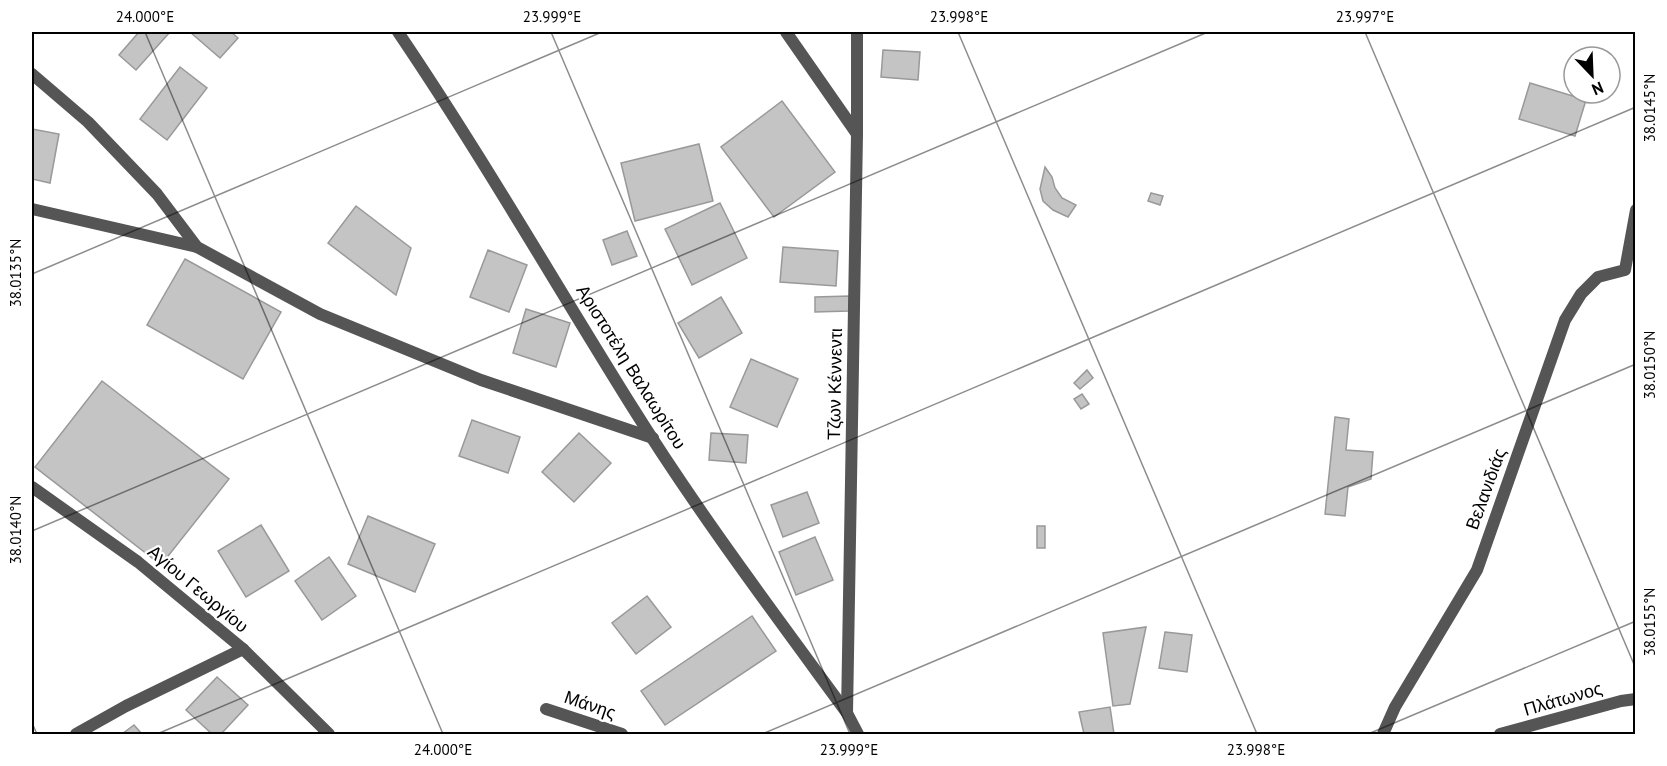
<svg xmlns="http://www.w3.org/2000/svg" width="1667" height="766" viewBox="0 0 1667 766" font-family="'PT Sans',sans-serif">
	<style>
		.building { fill: #c4c4c4; stroke: #999; stroke-width: 1.5 }
		.lines { fill: none; stroke-linecap: round; stroke-linejoin: round }
		.minor { stroke: #555; stroke-width: 12 }
		.tertiary { stroke: #555; stroke-width: 12 }
		.ticks { fill: none; stroke: #000; stroke-width: 1.5; stroke-opacity: 0.45 }
		.labels { text-anchor: middle; stroke-width: 4.5; stroke-linejoin: round; paint-order: stroke }
		.street-label { font-size: 18px; fill: #000; stroke: #fff }
		.neatline { fill: none; stroke: #000; stroke-width: 2 }
		.ticks-label { font-size: 15px; text-anchor: middle; fill: #000 }
	</style>
	<rect width="100%" height="100%" fill="#fff"/>
	<!-- building -->
	<g class="building">
		<polygon points="139,32 170,32 136,70 119,55"/>
		<polygon points="190,32 231,32 238,38 220,58"/>
		<polygon points="883,50 920,52 918,80 881,77"/>
		<polygon points="180,67 207,88 167,140 140,119"/>
		<polygon points="1530,83 1586,100 1575,136 1519,119"/>
		<polygon points="782,101 835,172 774,217 721,147"/>
		<polygon points="32,129 59,134 50,183 32,179"/>
		<polygon points="699,144 713,201 635,221 621,163"/>
		<polygon points="1045,167 1052,177 1055,188 1062,198 1076,205 1068,217 1053,210 1043,201 1040,189"/>
		<polygon points="1151,193 1163,196 1160,205 1148,201"/>
		<polygon points="720,203 747,258 692,285 665,229"/>
		<polygon points="356,206 411,248 396,295 328,243"/>
		<polygon points="627,231 637,256 612,265 603,240"/>
		<polygon points="783,247 838,251 836,286 780,282"/>
		<polygon points="488,250 527,265 509,312 470,297"/>
		<polygon points="185,259 281,312 243,379 147,325"/>
		<polygon points="849,296 849,311 815,312 815,297"/>
		<polygon points="721,297 742,333 699,358 678,323"/>
		<polygon points="526,309 570,323 556,367 513,353"/>
		<polygon points="751,359 798,379 777,427 730,407"/>
		<polygon points="1087,370 1093,378 1080,389 1074,383"/>
		<polygon points="102,381 229,479 161,565 35,467"/>
		<polygon points="1082,394 1089,404 1081,409 1074,399"/>
		<polygon points="1335,417 1349,419 1346,450 1373,452 1371,479 1348,487 1345,516 1325,514"/>
		<polygon points="472,420 520,437 508,473 459,456"/>
		<polygon points="579,433 611,463 574,502 542,472"/>
		<polygon points="711,433 748,435 746,463 709,460"/>
		<polygon points="807,492 819,523 783,537 771,505"/>
		<polygon points="368,516 435,544 415,592 348,564"/>
		<polygon points="261,525 289,571 246,597 218,551"/>
		<rect x="1037" y="526" width="8" height="22"/>
		<polygon points="815,537 833,580 796,595 779,552"/>
		<polygon points="329,557 356,596 322,620 295,581"/>
		<polygon points="647,596 671,627 636,654 612,623"/>
		<polygon points="752,616 776,651 665,725 641,691"/>
		<polygon points="1146,627 1130,704 1113,706 1103,633"/>
		<polygon points="1165,632 1192,635 1187,672 1159,668"/>
		<polygon points="217,677 248,705 221,734 212,734 186,710"/>
		<polygon points="1110,707 1114,734 1084,734 1079,712"/>
		<polygon points="134,725 142,734 122,734"/>
	</g>
	<g class="lines">
		<!-- minor -->
		<g class="minor">
			<path d="M398 32C480 153 553 280 631 405 697 511 773 612 847 713"/>
			<polyline points="786,32 857,134"/>
			<polyline points="32,74 88,122 157,194 197,247 320,314 481,380 653,438"/>
			<polyline points="32,209 197,247"/>
			<polyline points="32,487 138,562 243,649 329,734"/>
			<polyline points="546,709 622,734"/>
			<polyline points="76,734 126,706 243,649"/>
			<polyline points="1383,734 1395,707 1477,570 1565,320 1581,294 1598,277 1625,270 1636,210"/>
			<polyline points="1500,734 1621,701 1636,699"/>
		</g>
		<!-- tertiary -->
		<polyline class="tertiary" points="857,32 857,134 847,713 858,734"/>
	</g>
	<!-- ticks -->
	<path class="ticks" d="M145 32 443 734M551 32 850 734M958 32 1257 734M1365 32 1636 669M32 274 602 32M32 531 1208 32M32 723 37 734M157 734 1636 107M762 734 1636 364M1368 734 1636 621"/>
	<g class="labels">
		<!-- street labels -->
		<g class="street-label">
			<text transform="translate(631 367) rotate(58)" y="6">Αριστοτέλη Βαλαωρίτου</text>
			<text transform="translate(835 384) rotate(-89)" y="6">Τζων Κέννεντι</text>
			<text transform="translate(1486 489) rotate(-70)" y="6">Βελανιδιάς</text>
			<text transform="translate(198 589) rotate(40)" y="6">Αγίου Γεωργίου</text>
			<text transform="translate(1563 699) rotate(-16)" y="6">Πλάτωνος</text>
			<text transform="translate(590 705) rotate(19)" y="6">Μάνης</text>
		</g>
	</g>
	<!-- border -->
	<rect width="1667" height="766" fill="none" stroke="#ffffff" stroke-width="66"/>
	<!-- north arrow -->
	<g transform="translate(1592 75) rotate(157)"><circle r="28" fill="#ffffff" stroke="#999999" stroke-width="1.5"/>
	<path d="M0-4.5L10 22L0 15L-10 22Z" fill="#000000"/>
	<text y="-9" font-size="16" font-weight="bold" text-anchor="middle" fill="#000000">N</text>
	</g>
	<rect x="33" y="33" width="1601" height="700" class="neatline"/>
	<g class="ticks-label">
		<text x="145" y="22">24.000°E</text>
		<text x="552" y="22">23.999°E</text>
		<text x="959" y="22">23.998°E</text>
		<text x="1365" y="22">23.997°E</text>
		<text transform="translate(1650 108) rotate(-90)" y="5">38.0145°N</text>
		<text transform="translate(16 273) rotate(-90)" y="5">38.0135°N</text>
		<text transform="translate(1650 365) rotate(-90)" y="5">38.0150°N</text>
		<text transform="translate(16 530) rotate(-90)" y="5">38.0140°N</text>
		<text transform="translate(1650 622) rotate(-90)" y="5">38.0155°N</text>
		<text x="443" y="755">24.000°E</text>
		<text x="849" y="755">23.999°E</text>
		<text x="1256" y="755">23.998°E</text>
	</g>
</svg>
